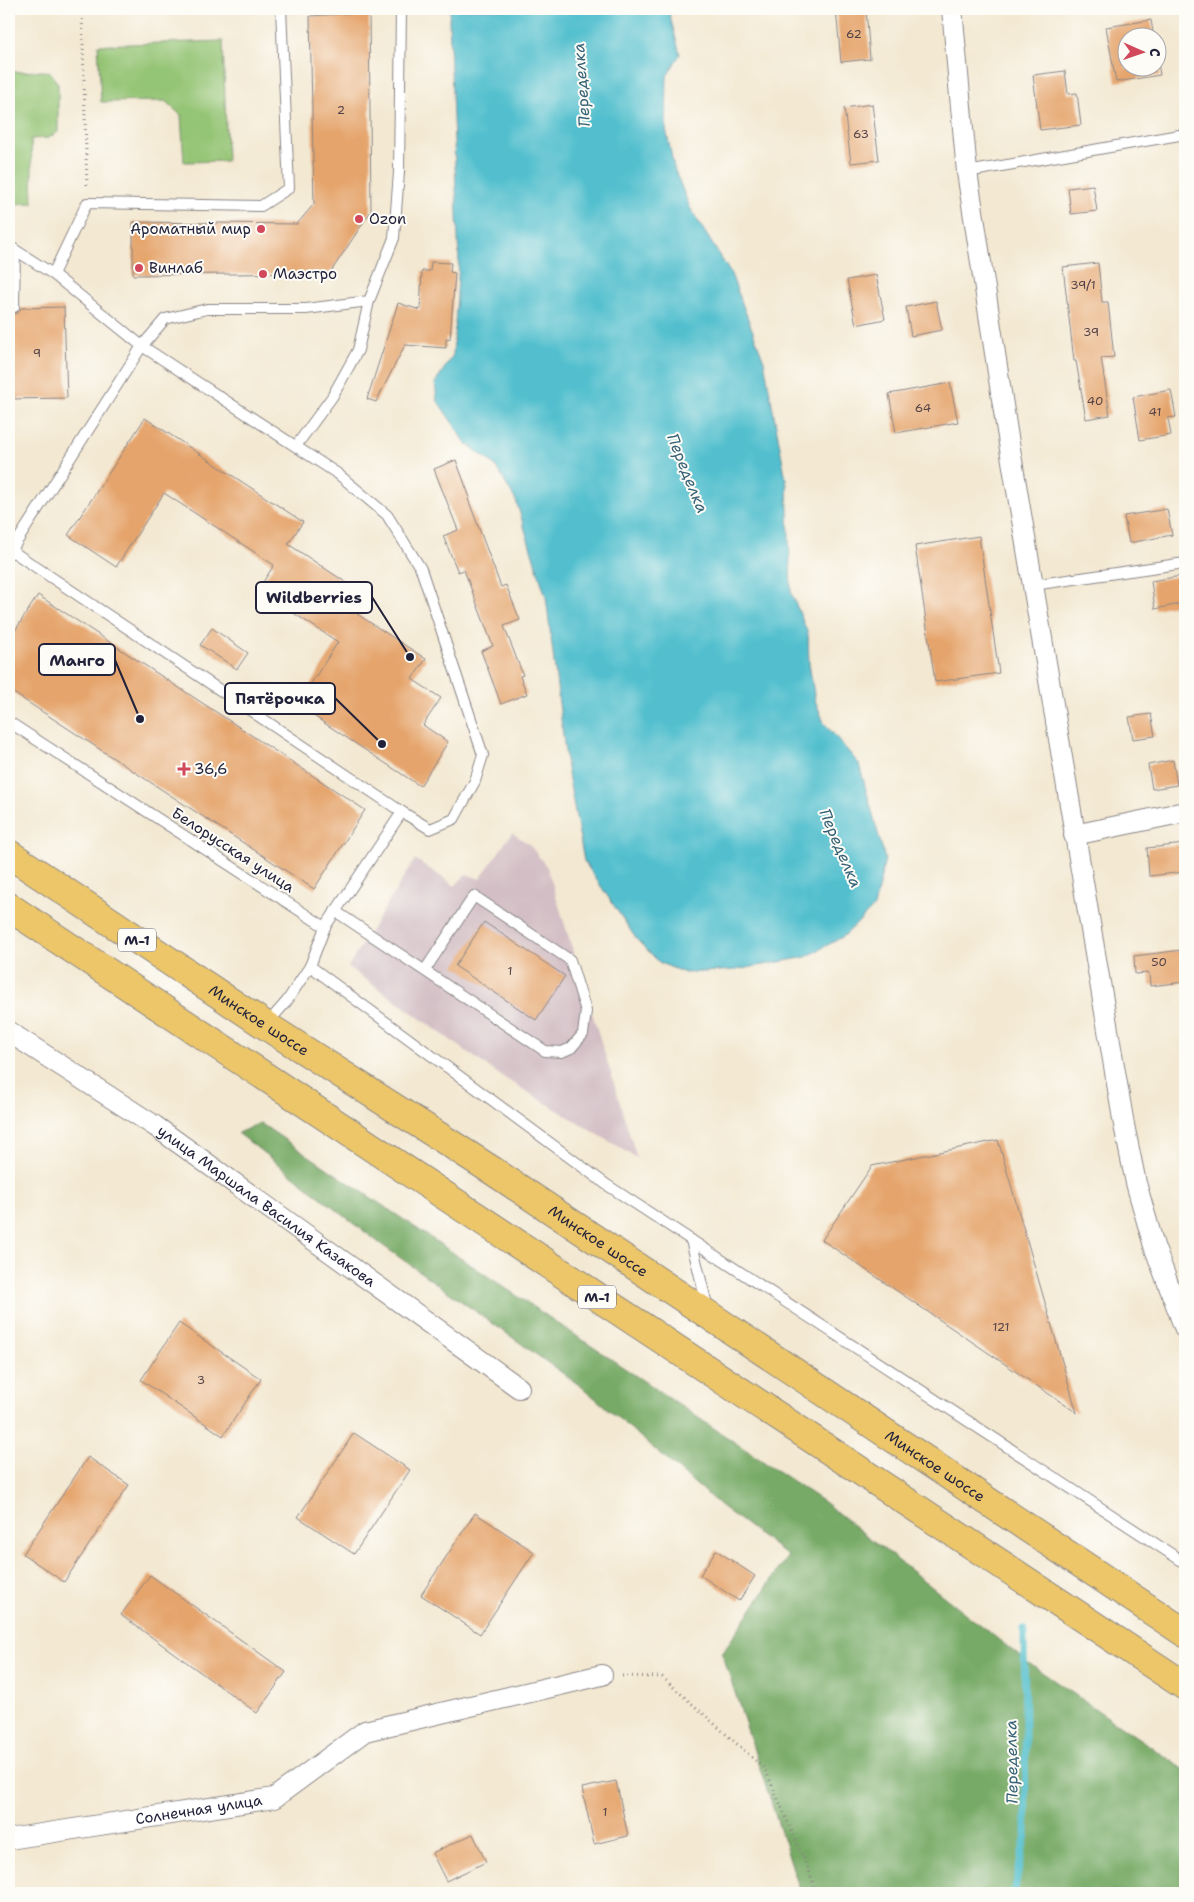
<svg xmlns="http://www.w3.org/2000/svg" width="1194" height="1902" viewBox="0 0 1194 1902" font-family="'Shantell Sans',sans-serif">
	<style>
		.industrial { fill: #d2bec4 }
		.green { fill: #94c474; stroke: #5b7358 }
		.forest { fill: #7a6; stroke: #4c6650 }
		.water { fill: #53bfce; stroke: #3a7084 }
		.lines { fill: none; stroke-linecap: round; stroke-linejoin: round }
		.stream { stroke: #53bfce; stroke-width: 7 }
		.building { fill: #e5a46c }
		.lane-casing { stroke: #8a8586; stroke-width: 12 }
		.street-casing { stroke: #8a8586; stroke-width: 22 }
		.highway-casing { stroke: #8a8586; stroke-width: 30 }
		.path { stroke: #8a8586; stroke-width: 3; stroke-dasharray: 1 4; stroke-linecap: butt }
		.lane { stroke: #fff; stroke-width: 10 }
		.street { stroke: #fff; stroke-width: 20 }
		.highway { stroke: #ecc669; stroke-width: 28 }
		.poi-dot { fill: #d1495b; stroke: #fdfcf7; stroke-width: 2 }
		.labels { text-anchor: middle; stroke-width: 4; stroke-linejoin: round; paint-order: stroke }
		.number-label { font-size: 12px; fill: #534247 }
		.shield { fill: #fdfcf7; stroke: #646373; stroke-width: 1 }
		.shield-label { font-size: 14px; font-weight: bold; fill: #22223b }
		.poi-label { font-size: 15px; fill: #22223b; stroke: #fdfcf7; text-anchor: start }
		.street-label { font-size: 15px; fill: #22223b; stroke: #fdfcf7 }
		.water-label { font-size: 16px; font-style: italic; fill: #366176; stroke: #fdfcf7 }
		.leader { fill: none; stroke: #22223b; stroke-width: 2 }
		.callout-dot { fill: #22223b; stroke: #fdfcf7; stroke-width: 2 }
		.callout { fill: #fdfcf7; stroke: #22223b; stroke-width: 2 }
		.callout-label { font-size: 16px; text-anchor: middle; font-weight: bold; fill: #22223b }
	</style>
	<rect width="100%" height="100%" fill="#fdfcf7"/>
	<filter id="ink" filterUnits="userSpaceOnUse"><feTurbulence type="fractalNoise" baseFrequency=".02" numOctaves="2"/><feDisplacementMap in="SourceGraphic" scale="10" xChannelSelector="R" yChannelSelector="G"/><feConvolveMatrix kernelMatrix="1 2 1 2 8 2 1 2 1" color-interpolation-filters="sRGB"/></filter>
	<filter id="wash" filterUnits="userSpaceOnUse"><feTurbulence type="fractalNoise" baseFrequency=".0096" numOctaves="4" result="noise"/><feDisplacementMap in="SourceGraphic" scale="20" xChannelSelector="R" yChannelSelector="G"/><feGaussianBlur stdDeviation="1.12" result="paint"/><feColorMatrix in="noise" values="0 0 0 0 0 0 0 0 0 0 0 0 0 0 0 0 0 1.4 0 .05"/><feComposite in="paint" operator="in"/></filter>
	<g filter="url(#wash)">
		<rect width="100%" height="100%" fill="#f3e8d1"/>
		<!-- industrial -->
		<polygon class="industrial" points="512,833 529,844 547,867 637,1158 501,1076 348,967 415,859 455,886 466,874 480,879"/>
		<!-- green -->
		<g class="green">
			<polygon points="223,41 227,161 184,162 181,115 165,101 101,102 98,45"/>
			<polygon points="44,71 50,72 58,84 58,132 48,138 31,139 33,203 9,204 9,72"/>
		</g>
		<!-- forest -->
		<polygon class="forest" points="260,1123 825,1503 1027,1662 1185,1770 1185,1893 801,1893 722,1653 788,1556 721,1506 582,1387 378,1242 238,1133"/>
		<!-- water -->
		<polygon class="water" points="450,9 668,9 680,54 667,76 666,129 674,168 690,208 731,274 764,361 787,485 791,592 808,634 809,664 815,700 824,723 859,764 885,859 874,907 844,936 806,957 736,970 685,973 660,963 637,940 584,861 567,768 546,597 516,501 495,465 466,443 437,400 435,383 453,355 459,262 449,20"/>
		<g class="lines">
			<!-- stream -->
			<polyline class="stream" points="1014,1893 1026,1833 1024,1629"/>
		</g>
		<g id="blocks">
			<!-- building -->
			<g class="building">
				<polygon points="836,9 866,9 870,59 841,62"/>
				<polygon points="369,12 371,211 330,273 133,275 133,222 297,224 314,204 310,16"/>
				<polygon points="1151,20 1154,38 1126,38 1126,68 1156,68 1156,52 1160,75 1116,82 1106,27"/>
				<polygon points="1065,71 1068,94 1077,93 1081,125 1040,130 1033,75"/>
				<polygon points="872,104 879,160 851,163 844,108"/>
				<polygon points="1093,185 1097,211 1071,214 1068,188"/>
				<polygon points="431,262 451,263 450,272 455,273 450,339 446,338 446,348 405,345 376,402 367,399 398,303 420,310 422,271 430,271"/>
				<polygon points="1098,263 1102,302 1108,302 1114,357 1101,358 1110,415 1086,419 1076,361 1074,361 1063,267"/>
				<polygon points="876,275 885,319 856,325 847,280"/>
				<polygon points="936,301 942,330 911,336 906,307"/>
				<polygon points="64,307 67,398 9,399 9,311 14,314 18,313 21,308"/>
				<polygon points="950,383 958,422 896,433 889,394"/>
				<polygon points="1171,390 1176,417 1168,418 1171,435 1140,440 1133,397"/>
				<polygon points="145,418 303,522 288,544 368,597 357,614 426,659 412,679 441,698 423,725 448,742 420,786 297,705 338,642 258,590 274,565 164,493 116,567 68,535"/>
				<polygon points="456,460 470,498 468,499 501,587 506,585 520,620 504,626 523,675 520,676 527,694 501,704 481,651 493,646 464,570 458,572 443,536 458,530 434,469"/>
				<polygon points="1167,509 1172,535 1129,543 1124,516"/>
				<polygon points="979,536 999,673 935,682 915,546"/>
				<polygon points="1181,576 1185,603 1155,609 1151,581"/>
				<polygon points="38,595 365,810 314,889 9,690 9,640"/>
				<polygon points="212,628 248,653 237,669 200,645"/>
				<polygon points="1151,714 1155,736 1133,739 1129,717"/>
				<polygon points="1173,760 1177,785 1152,789 1148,765"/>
				<polygon points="1185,844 1185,872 1149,876 1147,848"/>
				<polygon points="484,922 565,976 536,1020 455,966"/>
				<polygon points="1182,950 1185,982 1150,986 1149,973 1135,974 1134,956"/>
				<polygon points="998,1140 1077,1413 822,1240 872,1166"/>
				<polygon points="179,1323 261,1379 223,1436 141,1380"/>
				<polygon points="354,1433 410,1470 354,1554 298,1517"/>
				<polygon points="88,1457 129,1485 64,1582 23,1554"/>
				<polygon points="475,1513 534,1552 480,1634 421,1595"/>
				<polygon points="716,1550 755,1576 739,1601 700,1575"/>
				<polygon points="150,1575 286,1672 257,1713 121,1615"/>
				<polygon points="616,1781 628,1836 594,1844 582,1788"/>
				<polygon points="473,1834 486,1862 446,1881 432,1853"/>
			</g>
		</g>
	</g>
	<g filter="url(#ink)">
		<use href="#blocks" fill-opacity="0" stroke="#8a8586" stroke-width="1"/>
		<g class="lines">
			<defs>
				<g id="lane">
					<polyline points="967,172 1185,134"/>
					<polyline points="9,246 53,274 142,346 338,474 387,515 421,569 483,755 475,781 454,819 430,829 402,812 9,549"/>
					<polyline points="53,274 87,203 261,206 289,188 281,9"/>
					<polyline points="14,307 15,250"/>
					<polyline points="296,446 332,397 358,350 369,301"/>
					<polyline points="9,554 142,346 165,319 207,309 306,309 369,301 394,238 399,172 401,9"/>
					<polyline points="1033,585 1185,563"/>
					<polyline points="9,722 325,927"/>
					<polyline points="335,911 545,1051 562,1052 571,1048 583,1034 586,1011 570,960 474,896 425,970"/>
					<polyline points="310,966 607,1185 1185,1563"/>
					<polyline points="266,1025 287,1001 310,966 325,927 402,812"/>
					<polyline points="691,1240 708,1309"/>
				</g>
				<g id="street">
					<polyline points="952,9 967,172 1007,431 1124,1125 1136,1183 1154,1246 1185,1329"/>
					<polyline points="1074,835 1185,812"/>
					<path id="s1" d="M9 1032 155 1126 519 1388"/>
					<path id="s2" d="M9 1839 274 1798 365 1731 602 1675"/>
				</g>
				<g id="highway">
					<path id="s3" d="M9 854 265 1025 493 1171 1185 1633"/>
					<polyline points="9,907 1185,1686"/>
				</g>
			</defs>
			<!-- lane casing -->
			<use href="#lane" class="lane-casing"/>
			<!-- street casing -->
			<use href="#street" class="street-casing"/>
			<!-- highway casing -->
			<use href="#highway" class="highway-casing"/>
			<!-- path -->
			<g class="path">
				<polyline points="82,9 87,188"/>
				<polyline points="622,1676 662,1677 765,1769 810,1873 816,1893"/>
			</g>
			<!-- lane -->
			<use href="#lane" class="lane"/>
			<!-- street -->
			<use href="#street" class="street"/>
			<!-- highway -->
			<use href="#highway" class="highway"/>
		</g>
	</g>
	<!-- markers -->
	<g class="poi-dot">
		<circle cx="359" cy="219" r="5"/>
		<circle cx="261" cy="229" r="5"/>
		<circle cx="139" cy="268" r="5"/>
		<circle cx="263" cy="274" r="5"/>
		<path d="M181.5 761.5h5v5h5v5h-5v5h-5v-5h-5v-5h5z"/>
	</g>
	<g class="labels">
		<!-- number labels -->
		<g class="number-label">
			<text x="854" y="38">62</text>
			<text x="341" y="114">2</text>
			<text x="861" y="138">63</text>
			<text x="1083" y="289">39/1</text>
			<text x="1091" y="336">39</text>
			<text x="37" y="357">9</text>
			<text x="1095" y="405">40</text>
			<text x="923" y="412">64</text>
			<text x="1155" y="416">41</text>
			<text x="1159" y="966">50</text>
			<text x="510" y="975">1</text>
			<text x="1001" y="1331">121</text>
			<text x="201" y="1384">3</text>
			<text x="605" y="1816">1</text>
		</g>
		<!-- shield labels -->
		<g class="shield">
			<rect x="118" y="928.5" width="38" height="23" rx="4"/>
			<rect x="578" y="1285.5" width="38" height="23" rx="4"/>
		</g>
		<g class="shield-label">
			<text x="137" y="945">М-1</text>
			<text x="597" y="1302">М-1</text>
		</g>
		<!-- poi labels -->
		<g class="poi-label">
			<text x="369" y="224">Ozon</text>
			<text x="251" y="234" text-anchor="end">Ароматный мир</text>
			<text x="149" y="273">Винлаб</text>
			<text x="273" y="279">Маэстро</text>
			<text x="194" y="774">36,6</text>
		</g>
		<!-- street labels -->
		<g class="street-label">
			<text transform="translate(233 850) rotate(33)" y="5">Белорусская улица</text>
			<text dy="5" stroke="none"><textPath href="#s3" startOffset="300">Минское шоссе</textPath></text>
			<text dy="5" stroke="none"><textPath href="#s1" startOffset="311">улица Маршала Василия Казакова</textPath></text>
			<text dy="5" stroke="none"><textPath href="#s3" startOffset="705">Минское шоссе</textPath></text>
			<text dy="5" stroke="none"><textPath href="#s3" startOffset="1110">Минское шоссе</textPath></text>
			<text dy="5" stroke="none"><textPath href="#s2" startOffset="192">Солнечная улица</textPath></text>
		</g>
		<!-- water labels -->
		<g class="water-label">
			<text transform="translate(581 85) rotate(-94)" y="6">Переделка</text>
			<text transform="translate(688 473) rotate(68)" y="6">Переделка</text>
			<text transform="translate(841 848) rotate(67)" y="6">Переделка</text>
			<text transform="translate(1011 1762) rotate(-91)" y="6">Переделка</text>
		</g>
	</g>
	<!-- callouts -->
	<path class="leader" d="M410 657L372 597M140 719L115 660M382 744L335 698"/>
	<g class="callout-dot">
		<circle cx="410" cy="657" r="5"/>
		<circle cx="140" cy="719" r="5"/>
		<circle cx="382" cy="744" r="5"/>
	</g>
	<g class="callout">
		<rect x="256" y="582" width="116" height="31" rx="5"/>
		<rect x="39" y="644" width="76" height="31" rx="5"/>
		<rect x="225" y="683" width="110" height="31" rx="5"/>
	</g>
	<g class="callout-label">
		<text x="314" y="603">Wildberries</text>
		<text x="77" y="666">Манго</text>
		<text x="280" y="704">Пятёрочка</text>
	</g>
	<!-- margin -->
	<rect width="1194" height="1902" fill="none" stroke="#fdfcf7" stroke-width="30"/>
	<!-- north arrow -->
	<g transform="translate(1142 52) rotate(92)"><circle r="24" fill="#fdfcf7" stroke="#a5a5ac"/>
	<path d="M0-4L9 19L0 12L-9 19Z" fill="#d1495b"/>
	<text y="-8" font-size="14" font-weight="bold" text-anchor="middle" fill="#22223b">С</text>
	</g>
</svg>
